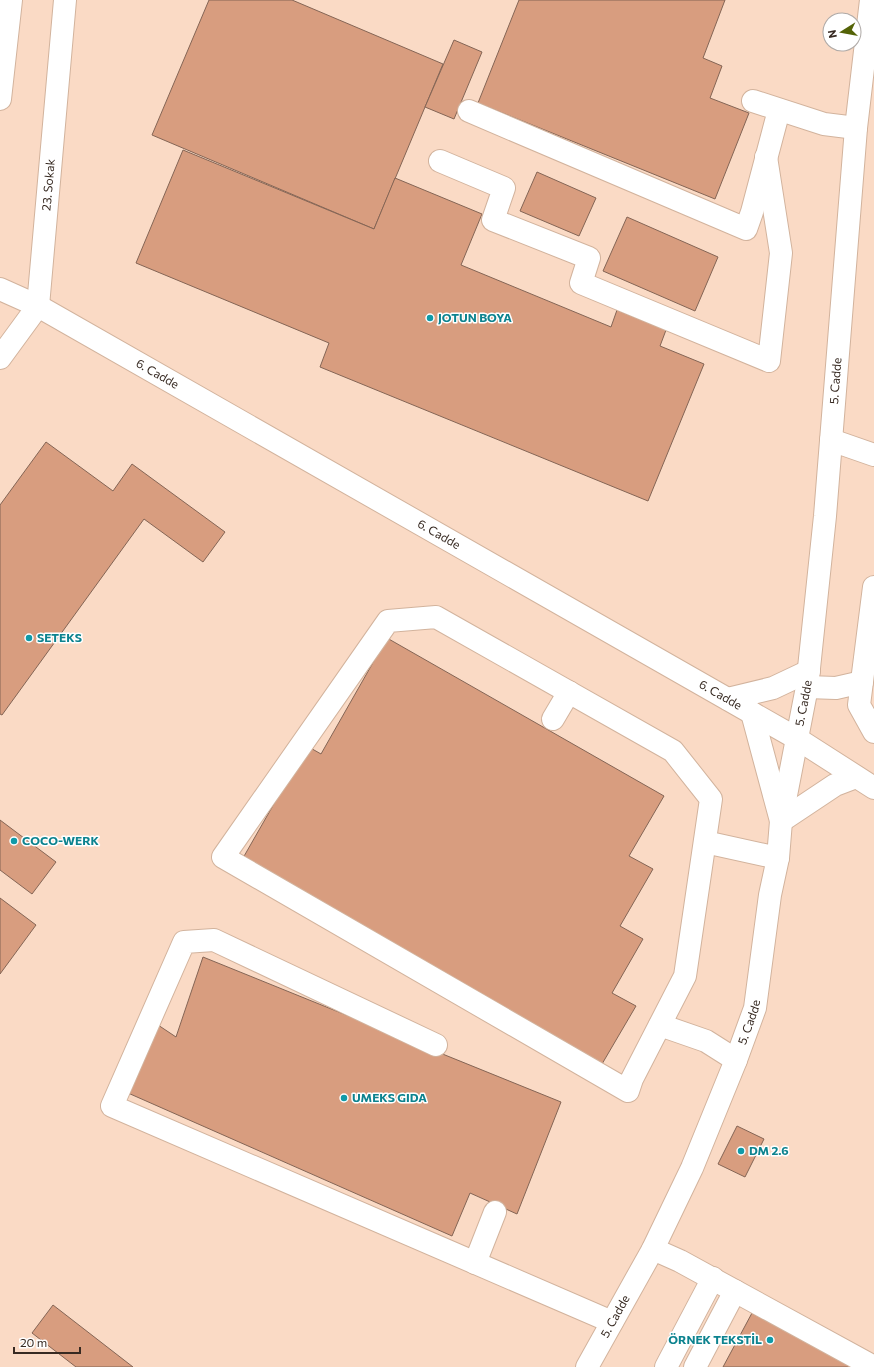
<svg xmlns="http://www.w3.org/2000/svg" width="874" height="1367" viewBox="0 0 874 1367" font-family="Commissioner,sans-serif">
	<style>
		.built { fill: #fadac5; fill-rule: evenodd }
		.building { fill: #d89d7f; stroke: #846555 }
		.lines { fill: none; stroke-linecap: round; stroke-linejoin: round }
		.minor-casing { stroke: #d2b39d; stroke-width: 24 }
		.minor { stroke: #fff; stroke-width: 22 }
		.culture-dot { fill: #0f9aa8; stroke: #fff; stroke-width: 1.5 }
		.labels { text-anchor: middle; stroke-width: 3; stroke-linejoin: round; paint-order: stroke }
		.street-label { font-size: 12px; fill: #372a22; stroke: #fff }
		.culture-label { font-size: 12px; font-weight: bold; fill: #0d838f; stroke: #fff; text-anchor: start }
	</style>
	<rect width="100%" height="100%" fill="#fce8db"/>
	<!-- built -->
	<path class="built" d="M0 0H874V1367H0ZM830 20H854V44H830Z"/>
	<!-- building -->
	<g class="building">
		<polygon points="209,0 292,0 443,64 374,229 152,135"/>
		<polygon points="519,0 725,0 703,58 722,66 710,98 749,113 715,199 478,103"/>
		<polygon points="454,40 482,52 454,119 425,107"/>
		<polygon points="183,150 374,229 395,178 482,214 461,265 611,327 617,310 666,330 660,346 704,364 648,501 320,367 329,343 136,263"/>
		<polygon points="537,172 596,198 579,236 520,211"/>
		<polygon points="627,217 718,257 695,311 603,271"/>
		<polygon points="46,442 113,491 132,464 225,532 203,562 144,519 2,715 0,714 0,505"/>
		<polygon points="387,638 664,796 629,856 653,869 620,926 643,939 612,993 636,1006 602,1064 243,858 307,746 321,754"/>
		<polygon points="0,820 56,862 32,894 0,870"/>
		<polygon points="0,898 36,925 0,974"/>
		<polygon points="203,957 561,1102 517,1214 470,1193 452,1236 128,1093 155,1023 176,1037"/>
		<polygon points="737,1126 764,1139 745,1177 718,1164"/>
		<polygon points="53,1305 133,1367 76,1367 32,1333"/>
		<polygon points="752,1313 852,1367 723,1367"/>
	</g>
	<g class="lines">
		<defs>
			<g id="minor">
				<polyline points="0,99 11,0"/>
				<polyline points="753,101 824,124 856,128"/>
				<polyline points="469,111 746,229 752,212 779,110"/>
				<polyline points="440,161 504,188 493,220 589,258 581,283 769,361 781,253 766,157"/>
				<path id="s1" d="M0 289 38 306 752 713 796 738 874 788"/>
				<path id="s2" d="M0 358 38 306 65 0"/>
				<polyline points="831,440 874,455"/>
				<polyline points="874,587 859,705 874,732"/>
				<polygon points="436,617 673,751 711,799 685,976 632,1079 628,1091 223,857 388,621"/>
				<polyline points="807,687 836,688 862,682"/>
				<polyline points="728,699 773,688 809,671"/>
				<polyline points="752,713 781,821 835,785 856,777"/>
				<polyline points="553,719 569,692"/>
				<polyline points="705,842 778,858"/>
				<polyline points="660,1025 706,1041 736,1060"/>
				<polyline points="436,1045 214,940 184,942 112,1106 612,1322"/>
				<polyline points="653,1249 680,1261 874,1367"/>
				<polyline points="475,1263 495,1212"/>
				<path id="s3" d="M587 1367 653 1249 692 1168 736 1060 755 1008 770 895 778 858 781 821 807 687 825 516 856 128 871 0"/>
				<polyline points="666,1367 713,1278"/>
				<polyline points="695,1367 735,1291"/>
			</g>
		</defs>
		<!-- minor casing -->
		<use href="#minor" class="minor-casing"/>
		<!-- minor -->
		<use href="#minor" class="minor"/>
	</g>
	<!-- markers -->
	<g class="culture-dot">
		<circle cx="430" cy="318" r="4"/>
		<circle cx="29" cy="638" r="4"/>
		<circle cx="14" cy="841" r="4"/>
		<circle cx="344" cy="1098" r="4"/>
		<circle cx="741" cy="1151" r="4"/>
		<circle cx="770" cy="1340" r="4"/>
	</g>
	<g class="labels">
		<!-- street labels -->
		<g class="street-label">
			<text dy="4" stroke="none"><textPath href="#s2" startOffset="186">23. Sokak</textPath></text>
			<text dy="4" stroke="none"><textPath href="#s1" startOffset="179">6. Cadde</textPath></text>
			<text dy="4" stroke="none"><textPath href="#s3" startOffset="1030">5. Cadde</textPath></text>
			<text dy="4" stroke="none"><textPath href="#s1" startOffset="503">6. Cadde</textPath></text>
			<text dy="4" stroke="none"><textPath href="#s1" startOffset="827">6. Cadde</textPath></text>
			<text dy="4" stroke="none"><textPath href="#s3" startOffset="706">5. Cadde</textPath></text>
			<text dy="4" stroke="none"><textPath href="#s3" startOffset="382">5. Cadde</textPath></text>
			<text dy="4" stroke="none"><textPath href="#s3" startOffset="58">5. Cadde</textPath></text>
		</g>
		<!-- culture labels -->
		<g class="culture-label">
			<text x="438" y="322">JOTUN BOYA</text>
			<text x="37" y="642">SETEKS</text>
			<text x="22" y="845">COCO-WERK</text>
			<text x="352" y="1102">UMEKS GIDA</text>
			<text x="749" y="1155">DM 2.6</text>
			<text x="762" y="1344" text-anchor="end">ÖRNEK TEKSTİL</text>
		</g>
	</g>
	<!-- north arrow -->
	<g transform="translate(842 32) rotate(259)"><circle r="19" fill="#ffffff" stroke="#afaaa7"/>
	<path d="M0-3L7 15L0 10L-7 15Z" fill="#546307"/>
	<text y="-6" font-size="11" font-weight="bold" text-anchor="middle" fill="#372a22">N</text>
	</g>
	<!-- scale -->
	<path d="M14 1347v6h66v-6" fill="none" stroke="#372a22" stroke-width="2"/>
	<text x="20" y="1347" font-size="12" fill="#372a22" stroke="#ffffff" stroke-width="3" paint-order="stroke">20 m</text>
</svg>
